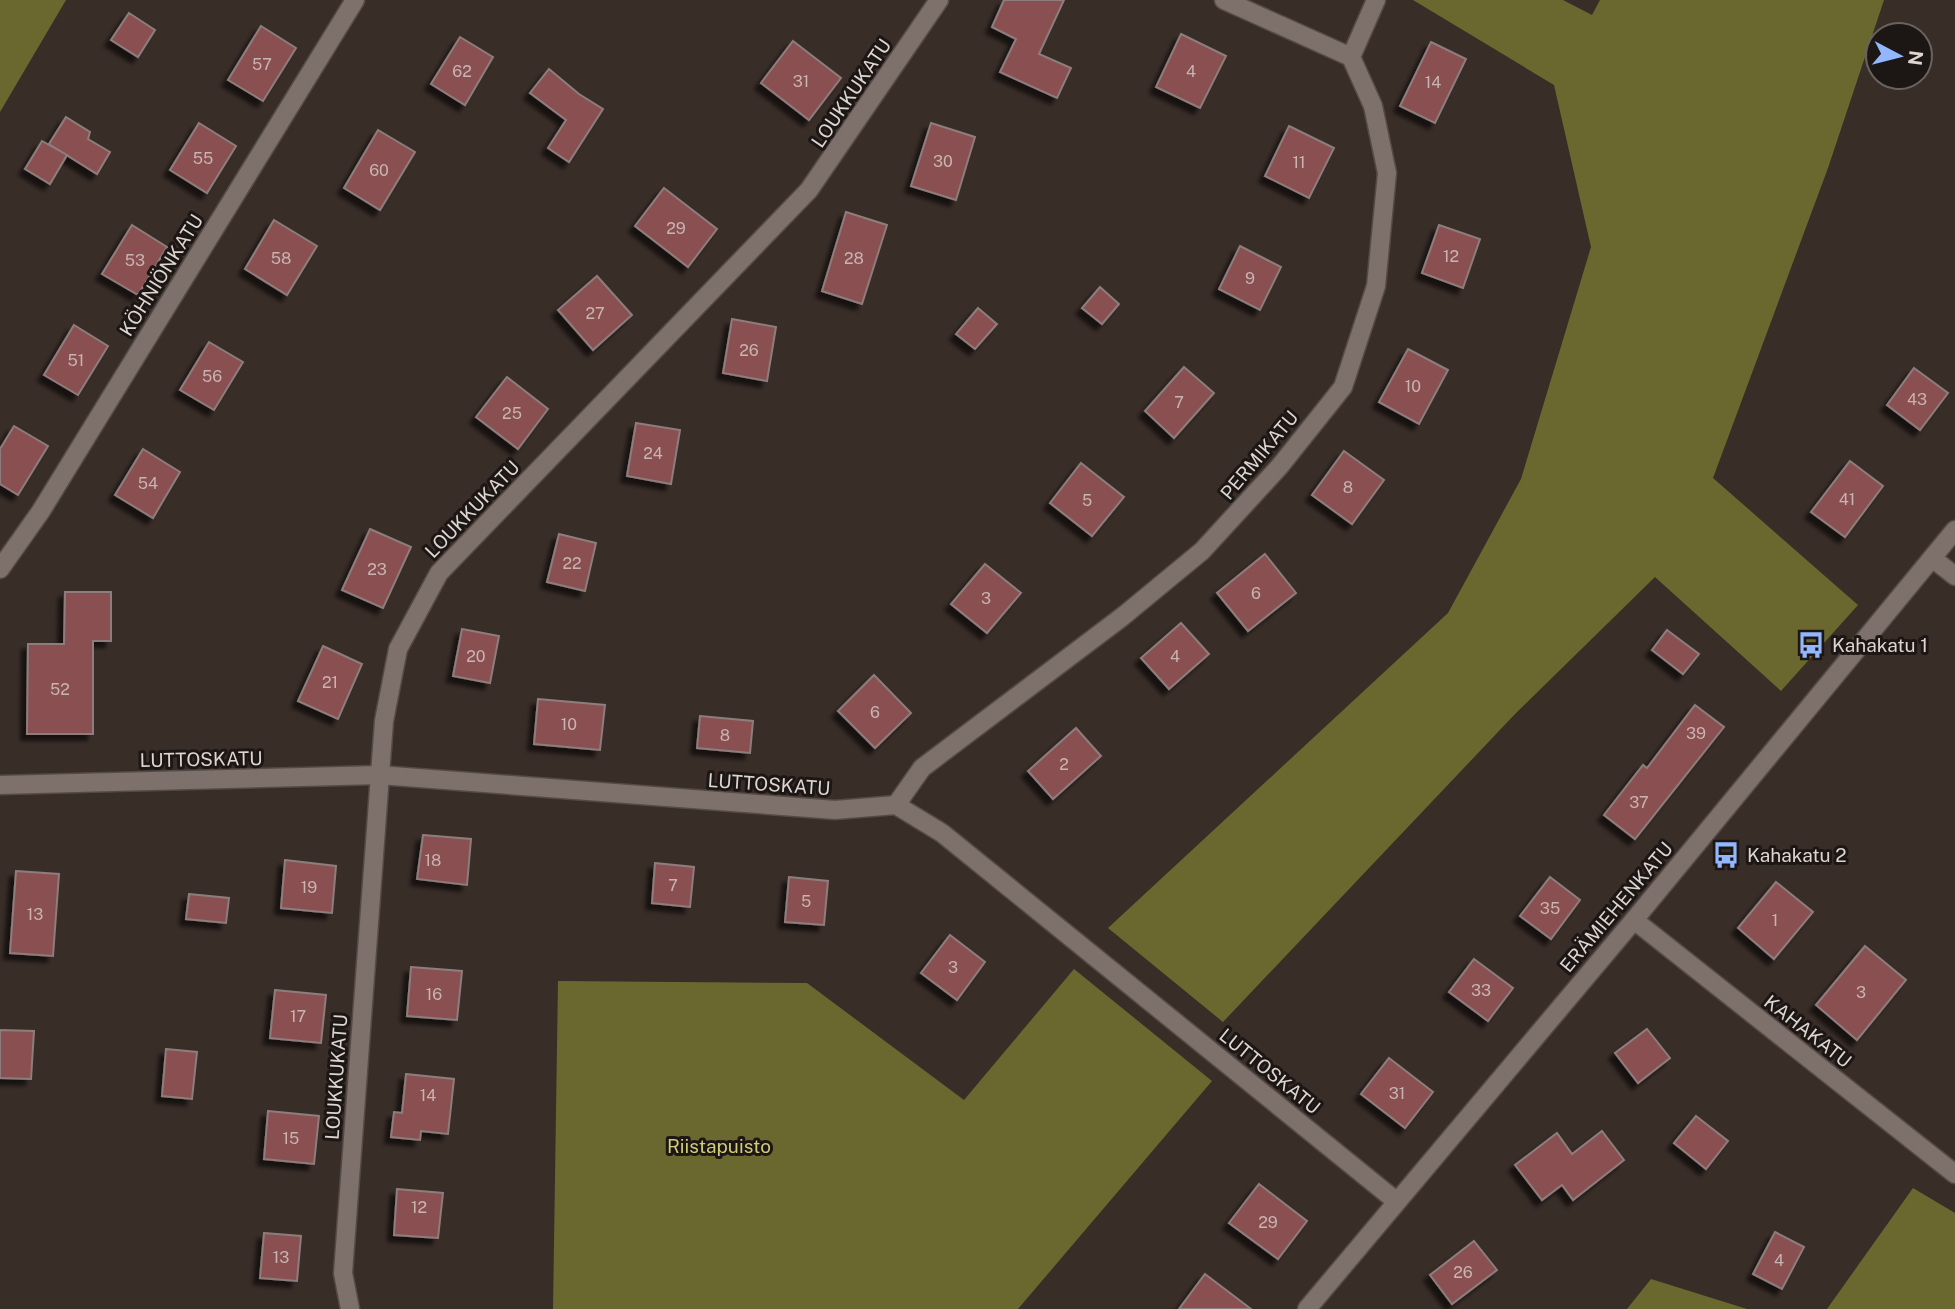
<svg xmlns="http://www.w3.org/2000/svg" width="1955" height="1309" viewBox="0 0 1955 1309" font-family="'Public Sans',sans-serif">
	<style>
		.forest { fill: #6b682f }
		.building { fill: #8a5051; stroke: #8d7d7d; stroke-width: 2; filter: url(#shadow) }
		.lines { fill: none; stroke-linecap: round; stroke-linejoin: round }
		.minor-casing { stroke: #554b46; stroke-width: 21 }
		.minor { stroke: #7e706a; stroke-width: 18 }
		.labels { text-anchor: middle; stroke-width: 6; stroke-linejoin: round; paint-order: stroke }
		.number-label { font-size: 16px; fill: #c8b4b1 }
		.street-label { font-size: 19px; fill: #dcd5d1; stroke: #1c1714 }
		.poi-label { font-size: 19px; fill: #dcd5d1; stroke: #1c1714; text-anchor: start }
		.park-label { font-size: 19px; fill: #d1cc77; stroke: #1c1714 }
	</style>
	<defs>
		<filter id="shadow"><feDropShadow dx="-6" dy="6" stdDeviation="2" flood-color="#0009"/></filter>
	</defs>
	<rect width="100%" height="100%" fill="#392d28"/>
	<!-- forest -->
	<g class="forest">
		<polygon points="0,0 66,0 0,112"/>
		<polygon points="1413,0 1563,0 1592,15 1600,0 1884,0 1828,168 1713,478 1858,605 1781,691 1655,577 1516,713 1223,1022 1108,928 1448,613 1521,479 1591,247 1554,85"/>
		<polygon points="1074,969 1212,1081 1018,1309 553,1309 558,981 807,983 964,1100"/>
		<polygon points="1913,1188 1955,1213 1955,1309 1827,1309"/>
		<polygon points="1651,1279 1747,1309 1627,1309"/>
	</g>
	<!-- building -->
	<g class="building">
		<polygon points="1004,0 1064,0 1039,54 1071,68 1057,98 1000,72 1016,39 992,27"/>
		<polygon points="129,13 155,30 138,57 111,40"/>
		<polygon points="261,26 296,48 263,101 228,80"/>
		<polygon points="1181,34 1226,56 1200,108 1156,87"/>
		<polygon points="460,37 493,57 465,105 431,84"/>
		<polygon points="793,41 841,78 809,120 761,83"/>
		<polygon points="1431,42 1466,59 1435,123 1400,106"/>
		<polygon points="549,69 579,94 603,109 569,162 548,148 566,120 530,93"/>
		<polygon points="66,117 90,132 88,139 110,152 97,174 49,144"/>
		<polygon points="199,123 236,146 207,193 170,170"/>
		<polygon points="931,123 975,137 956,200 911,186"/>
		<polygon points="1289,126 1334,148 1309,198 1265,176"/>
		<polygon points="378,130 415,152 380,210 344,188"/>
		<polygon points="42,141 67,155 50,184 25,169"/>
		<polygon points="664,188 717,229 688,267 635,226"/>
		<polygon points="846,212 887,225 862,304 822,291"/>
		<polygon points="274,220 317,246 287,295 245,269"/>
		<polygon points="132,225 167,247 138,295 102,274"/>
		<polygon points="1439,225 1480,239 1463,288 1422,273"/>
		<polygon points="1240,246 1281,267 1260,310 1219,289"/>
		<polygon points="597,276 632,315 593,350 558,310"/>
		<polygon points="1100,287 1119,304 1102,324 1082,308"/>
		<polygon points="978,308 997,324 975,349 956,334"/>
		<polygon points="732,319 776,327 767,381 723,373"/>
		<polygon points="74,325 108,346 78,395 44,375"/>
		<polygon points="209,342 243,362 214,410 180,390"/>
		<polygon points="1408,349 1448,370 1419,424 1379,402"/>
		<polygon points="1184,367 1214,393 1174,438 1145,411"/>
		<polygon points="1914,368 1948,393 1920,430 1887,405"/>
		<polygon points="507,377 548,409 518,449 476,417"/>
		<polygon points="636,423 680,430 671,484 627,476"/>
		<polygon points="14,426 48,446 18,495 0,484 0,449"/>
		<polygon points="143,449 180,472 153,518 115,495"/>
		<polygon points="1344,451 1384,480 1352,524 1312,495"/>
		<polygon points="1850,461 1883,486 1845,537 1811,512"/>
		<polygon points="1081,463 1124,497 1092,536 1050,503"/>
		<polygon points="370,529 411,547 383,608 342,590"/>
		<polygon points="559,534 596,543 585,591 547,582"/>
		<polygon points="1265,554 1296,593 1248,631 1217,593"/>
		<polygon points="985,564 1021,593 987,633 951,604"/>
		<polygon points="65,592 111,592 111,641 93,641 93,734 27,734 28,644 64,644"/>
		<polygon points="1181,623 1209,654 1169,689 1141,658"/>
		<polygon points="462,629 499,636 490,683 453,676"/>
		<polygon points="1667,630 1699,654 1683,674 1652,650"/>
		<polygon points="323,646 362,664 338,719 298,701"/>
		<polygon points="874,675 911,713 875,748 838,711"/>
		<polygon points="538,699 605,705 600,750 534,744"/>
		<polygon points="1695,705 1724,727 1635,839 1604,815 1643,765 1647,768"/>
		<polygon points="700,716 753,721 750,753 697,748"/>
		<polygon points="1076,728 1101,756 1053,799 1028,771"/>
		<polygon points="423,835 471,839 467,885 417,879"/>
		<polygon points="285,860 336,866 332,913 281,908"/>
		<polygon points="655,863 694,867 690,907 652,903"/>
		<polygon points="16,871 59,874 53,956 10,953"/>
		<polygon points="789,877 828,881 824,925 785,922"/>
		<polygon points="1550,877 1580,900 1551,939 1520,916"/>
		<polygon points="1776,882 1813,912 1774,959 1738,928"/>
		<polygon points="189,894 229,898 226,923 186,919"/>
		<polygon points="950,935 985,962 957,1000 921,973"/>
		<polygon points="1865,946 1906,980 1857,1040 1816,1005"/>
		<polygon points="1474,959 1513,988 1488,1021 1449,992"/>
		<polygon points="411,967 462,971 457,1020 407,1016"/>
		<polygon points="275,990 326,995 321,1043 270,1038"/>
		<polygon points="1647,1029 1670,1058 1638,1083 1615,1053"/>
		<polygon points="0,1030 34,1031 31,1079 0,1078"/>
		<polygon points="166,1049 197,1052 192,1099 162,1096"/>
		<polygon points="1389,1058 1433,1092 1405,1128 1361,1094"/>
		<polygon points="406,1074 454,1079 448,1134 421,1131 420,1140 391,1137 394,1112 402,1113"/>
		<polygon points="268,1111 319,1116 314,1164 264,1159"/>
		<polygon points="1696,1116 1728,1141 1706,1169 1674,1143"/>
		<polygon points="1602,1131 1624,1160 1573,1200 1562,1185 1542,1200 1515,1165 1557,1133 1572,1154"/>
		<polygon points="1259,1184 1307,1221 1278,1259 1229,1223"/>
		<polygon points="397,1189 443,1193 438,1238 394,1235"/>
		<polygon points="1775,1232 1804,1247 1782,1289 1753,1274"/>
		<polygon points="264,1233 301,1236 297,1281 260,1278"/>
		<polygon points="1474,1241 1497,1270 1452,1304 1430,1275"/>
		<polygon points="1205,1274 1251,1309 1179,1309"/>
	</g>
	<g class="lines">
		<defs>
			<g id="minor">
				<polyline points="1224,0 1351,57"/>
				<polyline points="1932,558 1955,576"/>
				<polyline points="0,569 41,511 355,0"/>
				<polyline points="0,785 379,775 835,810 896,805 942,833 1396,1201"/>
				<polyline points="896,805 922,768 1122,617 1202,551 1280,466 1343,387 1376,286 1387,173 1373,106 1351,57 1376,0"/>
				<polyline points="1634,920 1955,1174"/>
				<polyline points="350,1309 343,1273 384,721 398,649 439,573 809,190 939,0"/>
				<polyline points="1307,1309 1634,920 1955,530"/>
			</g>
		</defs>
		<!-- minor casing -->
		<use href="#minor" class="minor-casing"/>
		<!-- minor -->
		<use href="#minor" class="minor"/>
	</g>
	<!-- icons -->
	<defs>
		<symbol id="bus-bare" viewBox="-9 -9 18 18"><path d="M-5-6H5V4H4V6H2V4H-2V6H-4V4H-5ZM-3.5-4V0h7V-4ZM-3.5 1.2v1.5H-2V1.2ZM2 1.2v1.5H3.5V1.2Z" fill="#92b7fd" stroke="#1c1714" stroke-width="2.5" paint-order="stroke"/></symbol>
	</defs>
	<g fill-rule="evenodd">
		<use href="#bus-bare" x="1792" y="626" width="38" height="38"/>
		<use href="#bus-bare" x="1707" y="836" width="38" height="38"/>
	</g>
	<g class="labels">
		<!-- number labels -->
		<g class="number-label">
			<text x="262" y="70">57</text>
			<text x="462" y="77">62</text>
			<text x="1191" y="77">4</text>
			<text x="801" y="87">31</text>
			<text x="1433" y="88">14</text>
			<text x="203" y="164">55</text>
			<text x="943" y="167">30</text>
			<text x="1299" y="168">11</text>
			<text x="379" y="176">60</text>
			<text x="676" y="234">29</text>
			<text x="1451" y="262">12</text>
			<text x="281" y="264">58</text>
			<text x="854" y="264">28</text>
			<text x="135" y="266">53</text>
			<text x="1250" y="284">9</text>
			<text x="595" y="319">27</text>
			<text x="749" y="356">26</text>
			<text x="76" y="366">51</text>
			<text x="212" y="382">56</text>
			<text x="1413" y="392">10</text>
			<text x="1917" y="405">43</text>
			<text x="1179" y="408">7</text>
			<text x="512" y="419">25</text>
			<text x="653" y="459">24</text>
			<text x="148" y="489">54</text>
			<text x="1348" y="493">8</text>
			<text x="1847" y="505">41</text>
			<text x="1087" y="506">5</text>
			<text x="572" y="569">22</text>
			<text x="377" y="575">23</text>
			<text x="1256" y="599">6</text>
			<text x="986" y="604">3</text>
			<text x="476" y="662">20</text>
			<text x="1175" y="662">4</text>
			<text x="330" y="688">21</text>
			<text x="60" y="695">52</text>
			<text x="875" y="718">6</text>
			<text x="569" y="730">10</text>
			<text x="1696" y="739">39</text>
			<text x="725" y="741">8</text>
			<text x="1064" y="770">2</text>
			<text x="1639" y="808">37</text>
			<text x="433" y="866">18</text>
			<text x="673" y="891">7</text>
			<text x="309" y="893">19</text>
			<text x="806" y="907">5</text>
			<text x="1550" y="914">35</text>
			<text x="35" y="920">13</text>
			<text x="1775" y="926">1</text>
			<text x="953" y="973">3</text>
			<text x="1481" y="996">33</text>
			<text x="1861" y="998">3</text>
			<text x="434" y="1000">16</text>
			<text x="298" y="1022">17</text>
			<text x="1397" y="1099">31</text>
			<text x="428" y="1101">14</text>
			<text x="291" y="1144">15</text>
			<text x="419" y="1213">12</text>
			<text x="1268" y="1228">29</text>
			<text x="281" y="1263">13</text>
			<text x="1779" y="1266">4</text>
			<text x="1463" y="1278">26</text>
		</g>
		<!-- street labels -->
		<g class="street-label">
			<text transform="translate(851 93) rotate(-56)" y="7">LOUKKUKATU</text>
			<text transform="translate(161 275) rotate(-58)" y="7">KÖHNIÖNKATU</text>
			<text transform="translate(1259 455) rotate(-50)" y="7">PERMIKATU</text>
			<text transform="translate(472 509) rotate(-46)" y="7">LOUKKUKATU</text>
			<text transform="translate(201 759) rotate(-1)" y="7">LUTTOSKATU</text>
			<text transform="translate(769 784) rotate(4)" y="7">LUTTOSKATU</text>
			<text transform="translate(1616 907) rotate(-50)" y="7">ERÄMIEHENKATU</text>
			<text transform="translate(1808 1031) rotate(38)" y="7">KAHAKATU</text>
			<text transform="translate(1270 1071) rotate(39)" y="7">LUTTOSKATU</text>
			<text transform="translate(336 1077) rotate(-86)" y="7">LOUKKUKATU</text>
		</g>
		<!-- poi labels -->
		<g class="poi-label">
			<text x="1832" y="652">Kahakatu 1</text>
			<text x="1747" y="862">Kahakatu 2</text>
		</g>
		<!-- park labels -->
		<g class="park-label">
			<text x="719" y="1153">Riistapuisto</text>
		</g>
	</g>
	<!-- north arrow -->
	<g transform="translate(1899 56) rotate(97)"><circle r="33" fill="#1c1714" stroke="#696360" stroke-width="2"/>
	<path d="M0-5L12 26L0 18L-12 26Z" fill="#92b7fd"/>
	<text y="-10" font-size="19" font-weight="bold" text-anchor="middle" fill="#dcd5d1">N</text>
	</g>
</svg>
